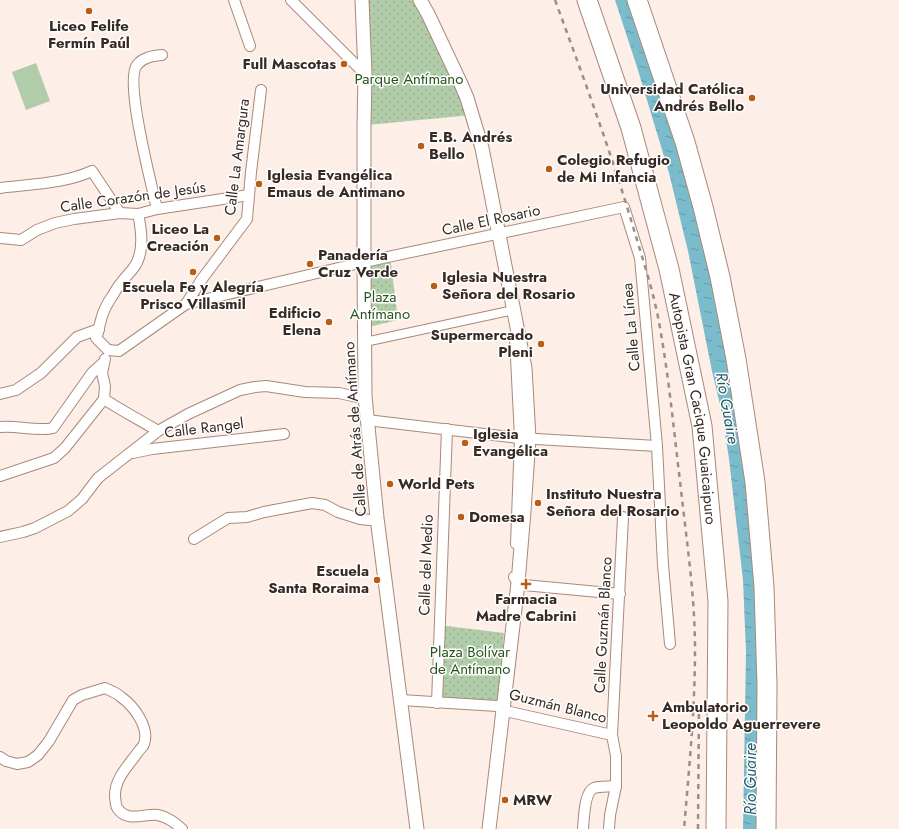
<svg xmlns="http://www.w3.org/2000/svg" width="899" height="829" viewBox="0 0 899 829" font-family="Jost,sans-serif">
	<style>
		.park { fill: url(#park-dots) }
		.pitch { fill: #b0cca9 }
		.water { fill: url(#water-ripples) }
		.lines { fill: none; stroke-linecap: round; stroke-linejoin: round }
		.pedestrian-casing { stroke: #a98979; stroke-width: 10 }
		.minor-casing { stroke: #a98979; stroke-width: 12 }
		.tertiary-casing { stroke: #a98979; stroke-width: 15 }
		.motorway-casing { stroke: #a98979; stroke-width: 21 }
		.pedestrian { stroke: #fff; stroke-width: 8 }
		.minor { stroke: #fff; stroke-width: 10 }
		.tertiary { stroke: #fff; stroke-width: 13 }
		.motorway { stroke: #fff; stroke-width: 19 }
		.rail { stroke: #9c8e87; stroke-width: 2.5; stroke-dasharray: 5 5; stroke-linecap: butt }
		.poi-dot { fill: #bb5c14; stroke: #fff; stroke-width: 1.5 }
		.labels { text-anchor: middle; stroke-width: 3; stroke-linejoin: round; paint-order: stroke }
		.poi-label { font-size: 15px; font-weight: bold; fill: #372a23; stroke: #fff; text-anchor: start }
		.park-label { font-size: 15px; fill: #28541b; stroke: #fff }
		.street-label { font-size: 15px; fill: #372a23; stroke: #fff }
		.water-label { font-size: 16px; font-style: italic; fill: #245b67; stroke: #fff }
	</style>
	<defs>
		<pattern id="park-dots" width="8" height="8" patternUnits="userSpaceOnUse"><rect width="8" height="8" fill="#b0cca9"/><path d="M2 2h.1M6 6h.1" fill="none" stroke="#98af91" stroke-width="1.8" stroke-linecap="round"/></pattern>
		<pattern id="water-ripples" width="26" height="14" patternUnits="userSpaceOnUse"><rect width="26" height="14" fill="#7abccb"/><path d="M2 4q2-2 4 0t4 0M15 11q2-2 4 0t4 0" fill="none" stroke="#6599a4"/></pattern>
	</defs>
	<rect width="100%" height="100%" fill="#fdeee7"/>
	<!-- park -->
	<g class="park">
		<polygon points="362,0 415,0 472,115 367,125"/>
		<polygon points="390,256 398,320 364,328 364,262"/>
		<polygon points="439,625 504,633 497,706 437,703"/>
	</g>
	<!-- pitch -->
	<polygon class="pitch" points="36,63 50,101 26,110 12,72"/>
	<!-- water -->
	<polygon class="water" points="615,0 634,0 687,168 730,367 761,579 761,829 743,829 746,652 743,580 729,459 722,413 712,371 688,251 669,173 637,67"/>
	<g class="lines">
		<defs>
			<g id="pedestrian">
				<polyline points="514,338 519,438 515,544"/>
				<polyline points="365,342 509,311"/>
			</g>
			<g id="minor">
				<polyline points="234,0 250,46"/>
				<polyline points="291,0 365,74"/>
				<path d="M0 188C31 184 63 184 92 171L120 213"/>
				<path d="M157 209C152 186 124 81 137 65 143 57 153 56 162 55"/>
				<polyline points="0,238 21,240 37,230 55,223 74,219 120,213 138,214 157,209 249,195"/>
				<polyline points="186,304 202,279 247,219 251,172 261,90"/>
				<polyline points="108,350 119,351 186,304 364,262 624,207 640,258 657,446 663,565 670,644"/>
				<path d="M108 350 96 338C99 332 99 326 101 320 103 311 108 302 113 295 118 285 125 278 132 270 145 255 142 232 138 214"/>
				<path d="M105 359 102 373 105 386 104 399C122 411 140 420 158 431"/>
				<polyline points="0,394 16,390 41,373 77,337 99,329"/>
				<polyline points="367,420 519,438 657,446"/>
				<path d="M0 427C17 425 38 432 53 428L92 373 104 362"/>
				<polyline points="133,453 152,449 284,434"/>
				<polyline points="0,476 54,458 65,448 104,399"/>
				<polyline points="0,537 23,532 35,528 68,511 82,499 98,478 158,431 188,414 240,390 255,387 266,386 305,392 339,393 357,397 365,396"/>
				<polyline points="194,539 228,518 247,517 264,512 312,503 325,505 338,512 360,519 370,520 377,518"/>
				<polyline points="514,577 518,583 524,585 620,594"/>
				<polyline points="401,700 497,706 510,712 612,735"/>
				<polyline points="437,703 447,429"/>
				<path d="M0 757 6 761 17 764 28 762 38 755 49 741 73 700 82 695 105 688C111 691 117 693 121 697 134 706 150 728 144 744 143 747 140 749 138 752 129 765 114 779 115 797 116 801 115 806 118 809 128 823 145 813 158 815 168 817 175 823 182 829"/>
				<path d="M583 829C584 819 584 792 594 788 600 786 609 787 616 786"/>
				<polyline points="609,829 610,815 616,786 616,756 612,735 623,517"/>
			</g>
			<g id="tertiary">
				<polyline points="362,0 365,74 364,126 364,262 365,396 377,518 417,829"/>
				<polyline points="420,0 428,14 461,84 467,98 482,148 525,368 529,438 524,511 518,583 489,829"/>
			</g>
			<g id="motorway">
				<path id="s1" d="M587 0 631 128 669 269 702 426 718 601 716 829"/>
				<polyline points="637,0 685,142 703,207 720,277 736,359 755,482 764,587 767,685 766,829"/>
			</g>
		</defs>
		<!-- pedestrian casing -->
		<use href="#pedestrian" class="pedestrian-casing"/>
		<!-- minor casing -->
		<use href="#minor" class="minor-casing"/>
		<!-- tertiary casing -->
		<use href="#tertiary" class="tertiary-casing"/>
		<!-- motorway casing -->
		<use href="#motorway" class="motorway-casing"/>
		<!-- pedestrian -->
		<use href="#pedestrian" class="pedestrian"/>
		<!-- minor -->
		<use href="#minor" class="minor"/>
		<!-- tertiary -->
		<use href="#tertiary" class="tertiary"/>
		<!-- motorway -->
		<use href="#motorway" class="motorway"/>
		<!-- rail -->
		<g class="rail">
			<path d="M555 0C583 76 611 152 634 230 642 257 651 284 657 312 668 367 673 424 680 481 686 537 695 594 695 650 695 710 689 769 684 829"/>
			<polyline points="698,829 699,699"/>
		</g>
	</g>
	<!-- markers -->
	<g class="poi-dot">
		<circle cx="89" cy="11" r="4"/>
		<circle cx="344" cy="64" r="4"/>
		<circle cx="752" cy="98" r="4"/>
		<circle cx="421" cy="146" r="4"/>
		<circle cx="549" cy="169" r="4"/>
		<circle cx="259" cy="184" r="4"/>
		<circle cx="217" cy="238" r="4"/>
		<circle cx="310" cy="264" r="4"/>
		<circle cx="193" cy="272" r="4"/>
		<circle cx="434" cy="286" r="4"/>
		<circle cx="329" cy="322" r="4"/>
		<circle cx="541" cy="344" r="4"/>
		<circle cx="465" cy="443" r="4"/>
		<circle cx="390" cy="484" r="4"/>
		<circle cx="538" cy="503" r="4"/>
		<circle cx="461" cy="517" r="4"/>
		<circle cx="377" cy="580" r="4"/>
		<path d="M524 578h4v4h4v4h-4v4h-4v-4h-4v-4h4z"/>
		<path d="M651 710h4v4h4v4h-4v4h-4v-4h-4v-4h4z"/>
		<circle cx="505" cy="800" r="4"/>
	</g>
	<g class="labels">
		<!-- poi labels -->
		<g class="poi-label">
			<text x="89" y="31" text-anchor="middle">Liceo Felife<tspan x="89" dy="17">Fermín Paúl</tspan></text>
			<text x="336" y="69" text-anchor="end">Full Mascotas</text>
			<text x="744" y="94" text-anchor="end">Universidad Católica<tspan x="744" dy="17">Andrés Bello</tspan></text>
			<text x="429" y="142">E.B. Andrés<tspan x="429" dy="17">Bello</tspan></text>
			<text x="557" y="165">Colegio Refugio<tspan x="557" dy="17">de Mi Infancia</tspan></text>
			<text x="267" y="180">Iglesia Evangélica<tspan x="267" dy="17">Emaus de Antimano</tspan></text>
			<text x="209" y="234" text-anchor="end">Liceo La<tspan x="209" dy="17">Creación</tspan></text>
			<text x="318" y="260">Panadería<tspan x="318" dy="17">Cruz Verde</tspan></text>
			<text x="442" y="282">Iglesia Nuestra<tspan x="442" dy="17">Señora del Rosario</tspan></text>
			<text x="193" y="292" text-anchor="middle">Escuela Fe y Alegría<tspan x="193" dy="17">Prisco Villasmil</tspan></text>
			<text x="321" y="318" text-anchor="end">Edificio<tspan x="321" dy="17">Elena</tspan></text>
			<text x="533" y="340" text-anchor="end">Supermercado<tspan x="533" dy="17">Pleni</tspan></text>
			<text x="473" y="439">Iglesia<tspan x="473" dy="17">Evangélica</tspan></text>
			<text x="398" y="489">World Pets</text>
			<text x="546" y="499">Instituto Nuestra<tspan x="546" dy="17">Señora del Rosario</tspan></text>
			<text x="469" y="522">Domesa</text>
			<text x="369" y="576" text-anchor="end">Escuela<tspan x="369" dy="17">Santa Roraima</tspan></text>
			<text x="526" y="604" text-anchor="middle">Farmacia<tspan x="526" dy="17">Madre Cabrini</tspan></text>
			<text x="662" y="712">Ambulatorio<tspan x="662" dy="17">Leopoldo Aguerrevere</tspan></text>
			<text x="513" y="805">MRW</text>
		</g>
		<!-- park labels -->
		<g class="park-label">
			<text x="409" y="84">Parque Antímano</text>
			<text x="380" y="302">Plaza<tspan x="380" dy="17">Antímano</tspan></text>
			<text x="470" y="657">Plaza Bolívar<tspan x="470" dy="17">de Antímano</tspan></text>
		</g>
		<!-- street labels -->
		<g class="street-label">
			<text transform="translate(237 157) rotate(-83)" y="5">Calle La Amargura</text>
			<text transform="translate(133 197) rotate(-8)" y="5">Calle Corazón de Jesús</text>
			<text transform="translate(491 220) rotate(-12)" y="5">Calle El Rosario</text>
			<text transform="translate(631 327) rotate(-95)" y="5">Calle La Línea</text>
			<text dy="5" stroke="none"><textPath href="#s1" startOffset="423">Autopista Gran Cacique Guaicaipuro</textPath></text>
			<text transform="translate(204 428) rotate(-7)" y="5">Calle Rangel</text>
			<text transform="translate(355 429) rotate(-94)" y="5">Calle de Atrás de Antímano</text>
			<text transform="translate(426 565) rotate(-88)" y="5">Calle del Medio</text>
			<text transform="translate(603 625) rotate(-87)" y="5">Calle Guzmán Blanco</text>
			<text transform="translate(558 706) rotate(14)" y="5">Guzmán Blanco</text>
		</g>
		<!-- water labels -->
		<g class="water-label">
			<text transform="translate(728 408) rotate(80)" y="6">Río Guaire</text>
			<text transform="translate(750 779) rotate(-90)" y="6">Río Guaire</text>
		</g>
	</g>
</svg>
